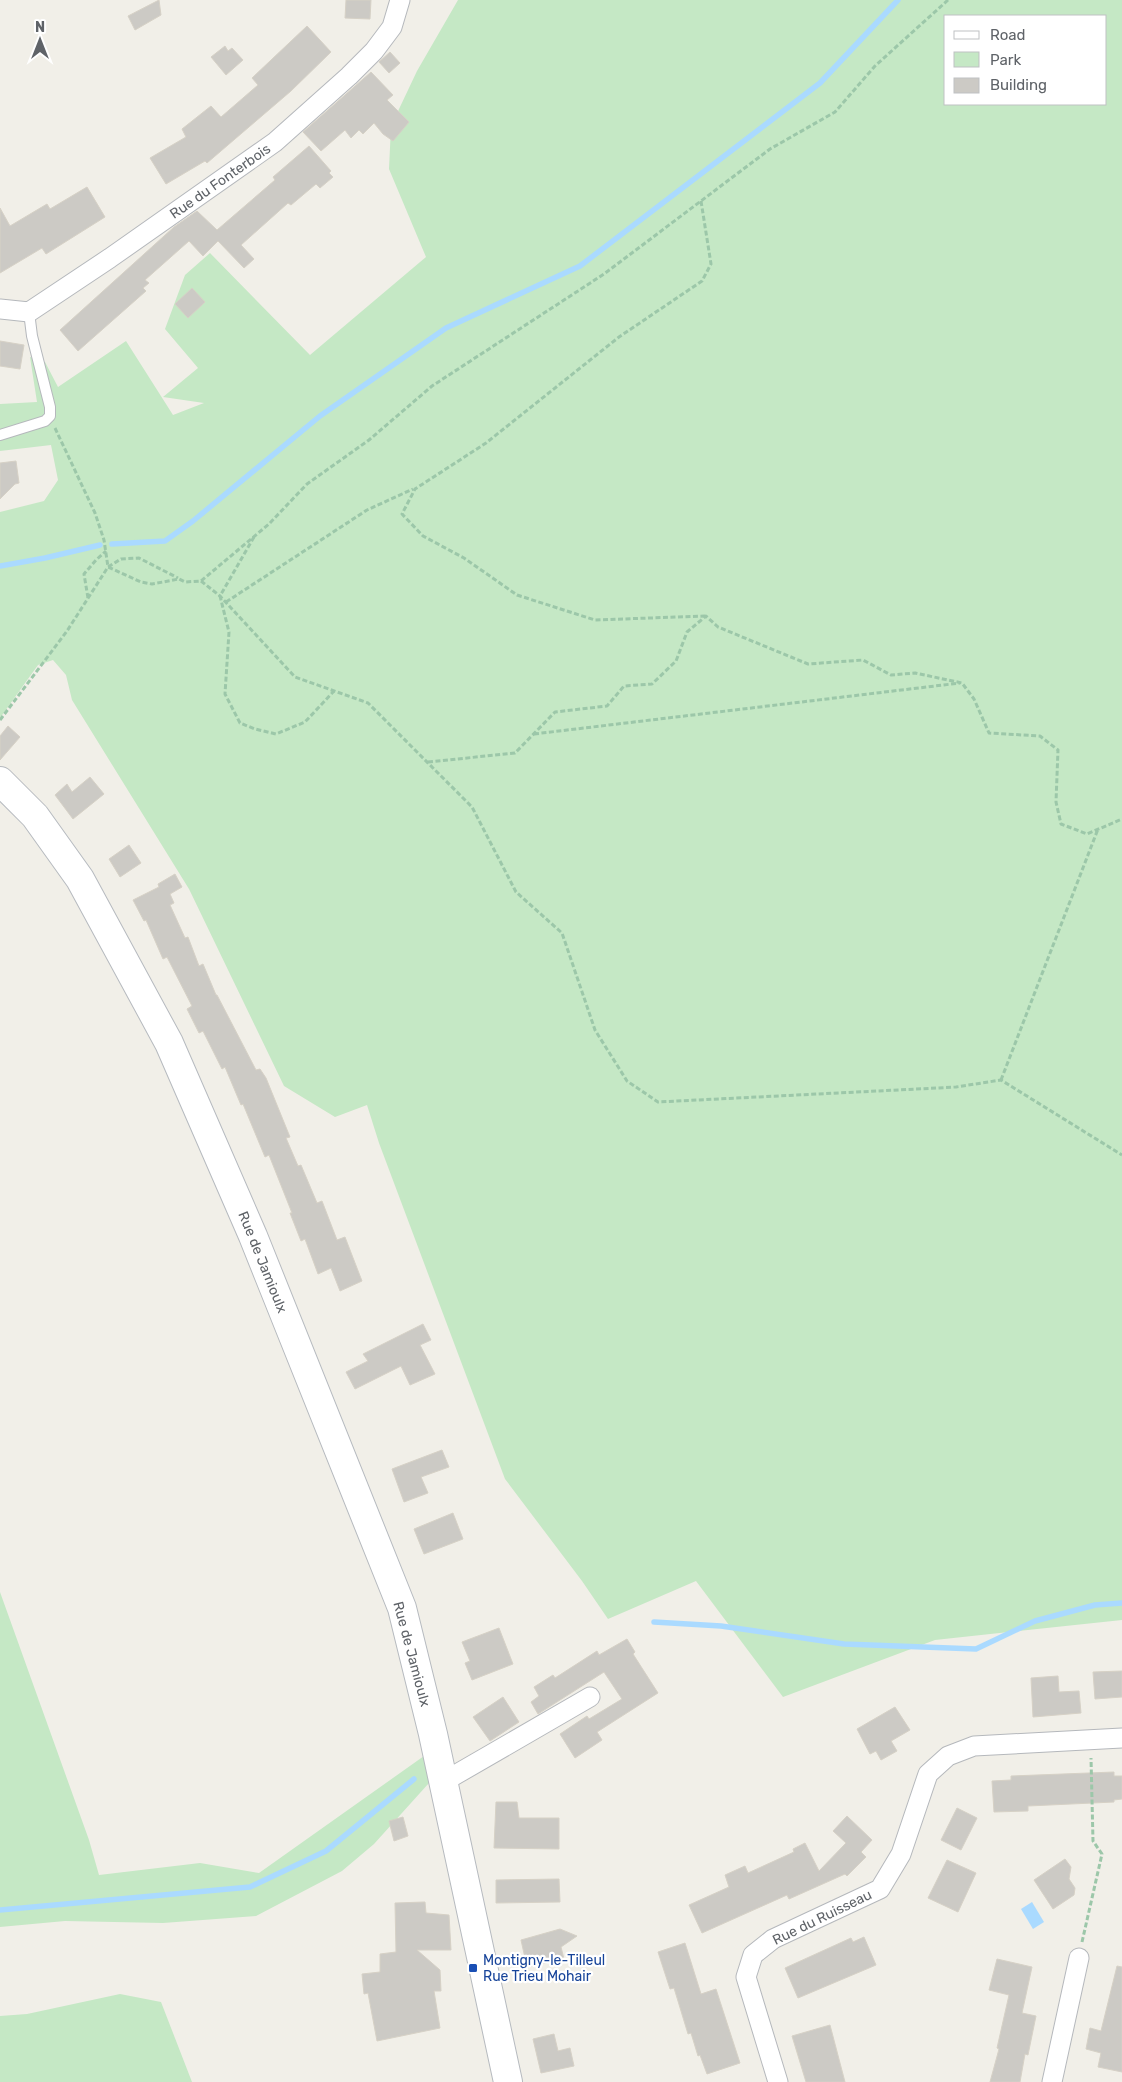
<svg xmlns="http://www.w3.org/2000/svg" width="1122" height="2082" viewBox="0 0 1122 2082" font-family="Rubik,sans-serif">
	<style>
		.green { fill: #c5e8c5; fill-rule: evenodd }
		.water { fill: #aadaff }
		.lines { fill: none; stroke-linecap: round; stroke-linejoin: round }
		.stream { stroke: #aadaff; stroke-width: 5.5 }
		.building { fill: #cccac5; stroke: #d6d1c6 }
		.lane-casing { stroke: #b5b8bc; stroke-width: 12 }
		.street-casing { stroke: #b5b8bc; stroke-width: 21 }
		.secondary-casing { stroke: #b6babf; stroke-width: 30 }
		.path { stroke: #9cc7a9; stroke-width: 3; stroke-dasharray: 5 2.5; stroke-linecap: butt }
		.lane { stroke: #fff; stroke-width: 10 }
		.street { stroke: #fff; stroke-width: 19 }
		.secondary { stroke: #fff; stroke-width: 28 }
		.transit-dot { fill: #1a4fb4; stroke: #fff; stroke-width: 2 }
		.labels { text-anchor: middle; stroke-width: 4.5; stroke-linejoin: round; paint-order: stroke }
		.street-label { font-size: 14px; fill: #5f6368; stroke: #fff }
		.transit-label { font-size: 14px; fill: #164399; stroke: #fff; text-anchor: start }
	</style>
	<rect width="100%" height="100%" fill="#f1efe8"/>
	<!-- green -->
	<g class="green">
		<path d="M458 0H1122V1620L935 1640 783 1697 696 1581 608 1619 582 1581 505 1479 379 1143 367 1105 335 1117 284 1086 189 889 72 700 66 675 53 660 38 665 0 718V512L44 501 58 480 51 445 0 451V404L37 402 30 357 45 362 58 387 126 341 173 415 204 403 163 397 198 368 165 329 185 275 210 253 310 355 426 257 389 169 391 126 417 71ZM946 16H1106V104H946Z"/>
		<polygon points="0,1592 89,1840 99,1875 200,1863 259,1873 424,1756 429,1783 374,1844 342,1871 256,1916 163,1923 65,1921 0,1927"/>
		<polygon points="120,1994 161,2002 192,2082 0,2082 0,2016 27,2014"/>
	</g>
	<!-- water -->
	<polygon class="water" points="1032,1902 1044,1922 1033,1929 1021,1909"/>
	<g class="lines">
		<!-- stream -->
		<g class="stream">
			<polyline points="112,544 165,541 193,521 320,416 446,328 580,266 820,83 898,0"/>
			<polyline points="0,566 45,558 100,545"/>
			<polyline points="654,1622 721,1626 844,1644 976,1649 1035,1621 1095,1605 1122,1603"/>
			<polyline points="0,1910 250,1887 326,1851 414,1779"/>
		</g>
	</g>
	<!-- building -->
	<g class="building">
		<polygon points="159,0 161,15 135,30 128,16"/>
		<polygon points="346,0 371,0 370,19 345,18"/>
		<polygon points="307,26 331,52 291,91 207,163 205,161 166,184 150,158 186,137 182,129 211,106 221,117 258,85 252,78"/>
		<polygon points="225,46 228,51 232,48 243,60 226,75 211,57"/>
		<polygon points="390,52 400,63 389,73 379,62"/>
		<polygon points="371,72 393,95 387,100 409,122 393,141 383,134 374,123 363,134 359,130 351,138 345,130 321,151 303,132"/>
		<polygon points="309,146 331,171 329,173 333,177 320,188 316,184 291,205 288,203 241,245 254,259 244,268 218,241 203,256 189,241 145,280 149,283 143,288 146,291 78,351 60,330 174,227 197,211 217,230 275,180 273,177"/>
		<polygon points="87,187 105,217 46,254 42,248 0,273 0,208 10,226 47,204 50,209"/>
		<polygon points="192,288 205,302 188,318 175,304"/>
		<polygon points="0,341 24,345 20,369 0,366"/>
		<polygon points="16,461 19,483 15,484 0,499 0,463"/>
		<polygon points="8,726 20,737 0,760 0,736"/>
		<polygon points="90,777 104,794 73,819 55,795 67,784 72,792"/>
		<polygon points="129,845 141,863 120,877 109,859"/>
		<polygon points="175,874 182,887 170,894 174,903 170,905 185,938 188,937 199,966 203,964 216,995 217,995 256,1070 260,1069 266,1078 290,1137 286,1138 298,1166 301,1165 317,1203 322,1201 337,1240 345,1237 362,1281 340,1291 331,1268 318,1274 305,1239 301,1241 290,1213 292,1213 269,1155 265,1157 243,1104 241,1105 225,1067 222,1069 203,1031 199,1033 187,1009 192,1006 167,957 163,959 146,920 144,921 133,900 159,887 158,884"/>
		<polygon points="423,1324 431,1340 420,1345 435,1374 410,1385 401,1366 355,1389 346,1372 368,1361 363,1354"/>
		<polygon points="442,1450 449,1467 421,1477 428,1493 404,1502 392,1469"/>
		<polygon points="453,1513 463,1539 424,1554 414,1529"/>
		<polygon points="499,1628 513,1664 472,1680 465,1663 470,1661 462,1642"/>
		<polygon points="627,1639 635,1652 633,1654 658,1693 597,1732 602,1740 575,1758 560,1734 587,1716 589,1719 622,1699 604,1672 538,1714 531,1702 539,1696 534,1687 553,1675 555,1678 597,1651 599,1655"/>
		<polygon points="1122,1671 1122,1697 1095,1699 1093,1672"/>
		<polygon points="1058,1676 1059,1692 1079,1691 1081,1713 1033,1717 1031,1678"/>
		<polygon points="503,1697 519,1722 490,1741 473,1717"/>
		<polygon points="895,1707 910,1730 891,1741 897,1751 881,1760 876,1751 870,1754 857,1729"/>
		<polygon points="1114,1772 1114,1776 1122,1776 1122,1799 1114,1800 1114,1802 1028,1806 1028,1811 994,1812 992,1781 1011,1780 1011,1776"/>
		<polygon points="496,1802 517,1802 519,1818 559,1818 559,1849 494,1848"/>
		<polygon points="957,1808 977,1818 961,1850 941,1840"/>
		<polygon points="847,1816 872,1840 861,1852 866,1857 847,1876 845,1874 789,1899 787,1895 702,1933 689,1905 729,1887 725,1875 745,1866 748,1873 794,1852 793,1849 805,1843 819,1871 846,1843 833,1831"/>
		<polygon points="403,1817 408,1836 394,1841 389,1821"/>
		<polygon points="1065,1859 1071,1867 1069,1879 1075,1888 1074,1895 1053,1909 1034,1880"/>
		<polygon points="947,1860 976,1873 958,1912 928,1898"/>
		<polygon points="559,1879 560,1902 496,1903 496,1880"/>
		<polygon points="425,1902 426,1913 449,1915 451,1950 417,1950 440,1970 441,1991 434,1991 440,2028 377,2041 368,1993 364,1994 362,1974 380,1972 380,1954 396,1952 395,1903"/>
		<polygon points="560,1929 577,1936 561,1947 564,1959 527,1967 521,1940"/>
		<polygon points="864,1937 876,1965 798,1998 785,1968 851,1938 853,1942"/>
		<polygon points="685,1943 701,1994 716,1989 740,2063 707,2074 700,2055 698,2056 691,2033 688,2034 674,1988 670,1989 658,1952"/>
		<polygon points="997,1959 1032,1967 1022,2013 1036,2016 1028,2055 1025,2054 1020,2082 990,2082 999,2049 997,2048 1009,1995 989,1990"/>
		<polygon points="1117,1966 1122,1967 1122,2072 1098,2067 1101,2053 1086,2049 1090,2028 1101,2031"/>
		<polygon points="830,2025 845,2082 806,2082 792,2036"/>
		<polygon points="554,2034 558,2051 570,2048 574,2066 541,2073 533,2039"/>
	</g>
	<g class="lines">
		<defs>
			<polyline id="lane" points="0,435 45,421 50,416 50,407 32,336 29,312"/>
			<g id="street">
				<polyline points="0,309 29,312 110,258 275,142 349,76 374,51 392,27 400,0"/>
				<polyline points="443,1782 590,1697"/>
				<polyline points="778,2082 746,1977 753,1955 773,1939 880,1889 901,1854 928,1774 948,1756 974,1746 1122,1738"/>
				<polyline points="1052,2082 1079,1958"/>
			</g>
			<polyline id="secondary" points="0,781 35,816 80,879 169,1043 253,1236 402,1608 433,1734 508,2082"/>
		</defs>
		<!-- lane casing -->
		<use href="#lane" class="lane-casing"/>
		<!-- street casing -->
		<use href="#street" class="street-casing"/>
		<!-- secondary casing -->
		<use href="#secondary" class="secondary-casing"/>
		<!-- path -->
		<g class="path">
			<polyline points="701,201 711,264 702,281 619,337 486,443 415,489 402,514 423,536 464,558 517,595 595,620 705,616"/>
			<polyline points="55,428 95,513 104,540 108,567 141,582 152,584 179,579 185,582 201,581 269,524 307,484 369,440 432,386 604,274 770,149 835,112 875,66 948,0"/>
			<polyline points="254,537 220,596 229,632 225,694 240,723 255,729 276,734 305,722 334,691"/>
			<polyline points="201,581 220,596 295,677 368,703 472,807 516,892 562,933 595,1030 627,1081 658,1102 956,1087 1001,1080 1122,1155"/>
			<polyline points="88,598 84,574 96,560 106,551"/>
			<polyline points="226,602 367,510 413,489"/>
			<polyline points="0,720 67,631 108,567 121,559 139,558 178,578"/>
			<polyline points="534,734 960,683"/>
			<polyline points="428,762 515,753 555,712 607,706 624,686 652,684 676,661 687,632 706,616 718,627 808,664 863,660 891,675 915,673 962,683 974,699 989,733 1040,736 1058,750 1056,802 1061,824 1087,834 1122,819"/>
			<polyline points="1001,1080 1098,829"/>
			<polyline points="1082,1942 1102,1854 1093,1841 1091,1758"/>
		</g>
		<!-- lane -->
		<use href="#lane" class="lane"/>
		<!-- street -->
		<use href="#street" class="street"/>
		<!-- secondary -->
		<use href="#secondary" class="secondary"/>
	</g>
	<!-- markers -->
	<rect class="transit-dot" x="468" y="1963" width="10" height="10" rx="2.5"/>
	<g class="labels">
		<!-- street labels -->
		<g class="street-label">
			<text transform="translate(220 181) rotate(-35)" y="5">Rue du Fonterbois</text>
			<text transform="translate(263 1262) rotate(68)" y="5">Rue de Jamioulx</text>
			<text transform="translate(412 1654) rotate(75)" y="5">Rue de Jamioulx</text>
			<text transform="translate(822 1917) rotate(-26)" y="5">Rue du Ruisseau</text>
		</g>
		<!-- transit labels -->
		<g class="transit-label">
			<text x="483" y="1965">Montigny-le-Tilleul<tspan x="483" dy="16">Rue Trieu Mohair</tspan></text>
		</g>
	</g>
	<!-- legend -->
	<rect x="944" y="15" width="162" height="90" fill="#ffffff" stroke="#bfc1c3"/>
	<rect x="954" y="31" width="25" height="8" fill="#ffffff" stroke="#bfc1c3"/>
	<text x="990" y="40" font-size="15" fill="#5f6368">Road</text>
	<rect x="954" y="52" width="25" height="15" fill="#c5e8c5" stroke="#bfc1c3"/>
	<text x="990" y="65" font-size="15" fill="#5f6368">Park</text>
	<rect x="954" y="78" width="25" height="15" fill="#cccac5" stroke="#bfc1c3"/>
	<text x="990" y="90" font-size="15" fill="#5f6368">Building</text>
	<!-- north arrow -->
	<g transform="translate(40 40)" stroke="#ffffff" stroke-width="4" paint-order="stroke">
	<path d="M0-4L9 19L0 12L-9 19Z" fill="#5f6368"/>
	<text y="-8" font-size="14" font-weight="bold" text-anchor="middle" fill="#5f6368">N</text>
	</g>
</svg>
